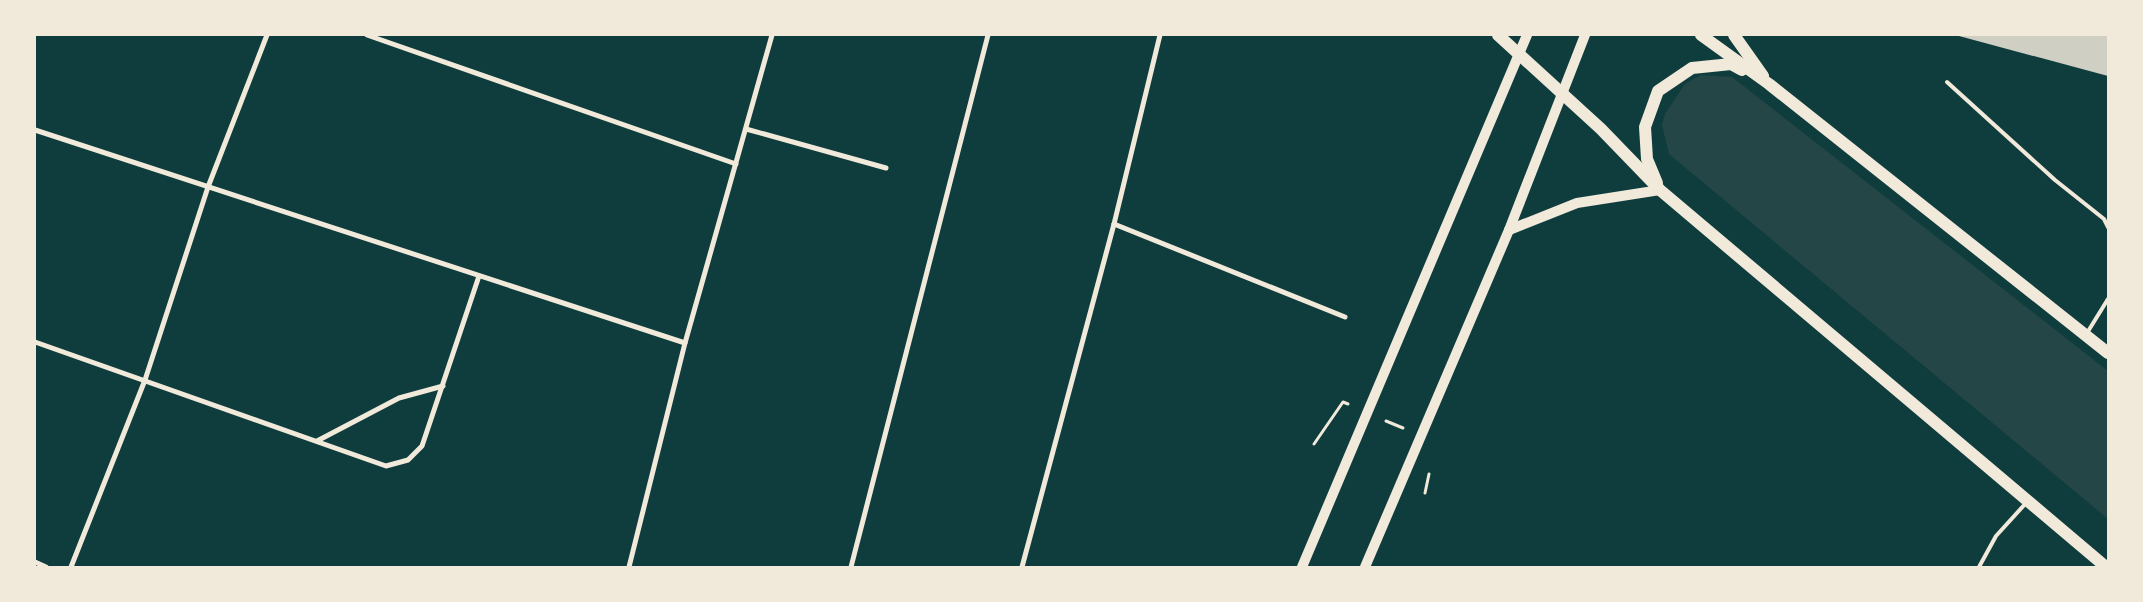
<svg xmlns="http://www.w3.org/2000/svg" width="2143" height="602" viewBox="0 0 2143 602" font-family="Lato,sans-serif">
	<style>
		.green { fill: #244646 }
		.building { fill: #cfcfc3 }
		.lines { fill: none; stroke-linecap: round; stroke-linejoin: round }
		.path { stroke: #f1e9da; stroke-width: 3 }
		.service { stroke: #f1e9da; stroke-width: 4 }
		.minor { stroke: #f1e9da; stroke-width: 5 }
		.secondary { stroke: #f1e9da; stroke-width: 10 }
		.primary { stroke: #f1e9da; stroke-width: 12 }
	</style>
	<rect width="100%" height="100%" fill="#0f3d3e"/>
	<!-- green -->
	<polygon class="green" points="1701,75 1732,77 2108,371 2108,519 1669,154 1662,125 1665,114 1685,84"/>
	<!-- building -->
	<polygon class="building" points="2108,35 2108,76 1959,36 1959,35"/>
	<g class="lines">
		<!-- path -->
		<g class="path">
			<polyline points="1386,421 1403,428"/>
			<polyline points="1314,444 1343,402 1348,404"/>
			<polyline points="1425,493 1429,474"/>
		</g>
		<!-- service -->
		<g class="service">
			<polyline points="1947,82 2055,180 2104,219 2108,227"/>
			<polyline points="2087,333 2108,299"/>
			<polyline points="1979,567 1996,536 2026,503"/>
		</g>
		<!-- minor -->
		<g class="minor">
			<polyline points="367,35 736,164"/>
			<polyline points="746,129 886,168"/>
			<polyline points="35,130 685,343"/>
			<polyline points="1114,224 1345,317"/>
			<polyline points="35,342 386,466 408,460 422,446 479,276"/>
			<polyline points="317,441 399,398 443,386"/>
			<polyline points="35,562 46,567"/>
			<polyline points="71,567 145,380 208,187 267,35"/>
			<polyline points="629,567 685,343 772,35"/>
			<polyline points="851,567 988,35"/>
			<polyline points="1022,567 1114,224 1160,35"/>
		</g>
		<!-- secondary -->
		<g class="secondary">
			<polyline points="1509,230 1577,203 1660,190"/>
			<polyline points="1302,567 1527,35"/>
			<polyline points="1365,567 1509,230 1585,35"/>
		</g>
		<!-- primary -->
		<g class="primary">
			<polyline points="1498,35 1601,129 1660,190 2106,567"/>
			<polyline points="1701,35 1769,84 2108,353"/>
			<polyline points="1734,35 1763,76"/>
			<polyline points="1657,183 1647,159 1645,127 1658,91 1692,68 1731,64 1742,70"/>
		</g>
	</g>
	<!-- border -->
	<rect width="2143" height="602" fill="none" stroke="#f1e9da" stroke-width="72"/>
</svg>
